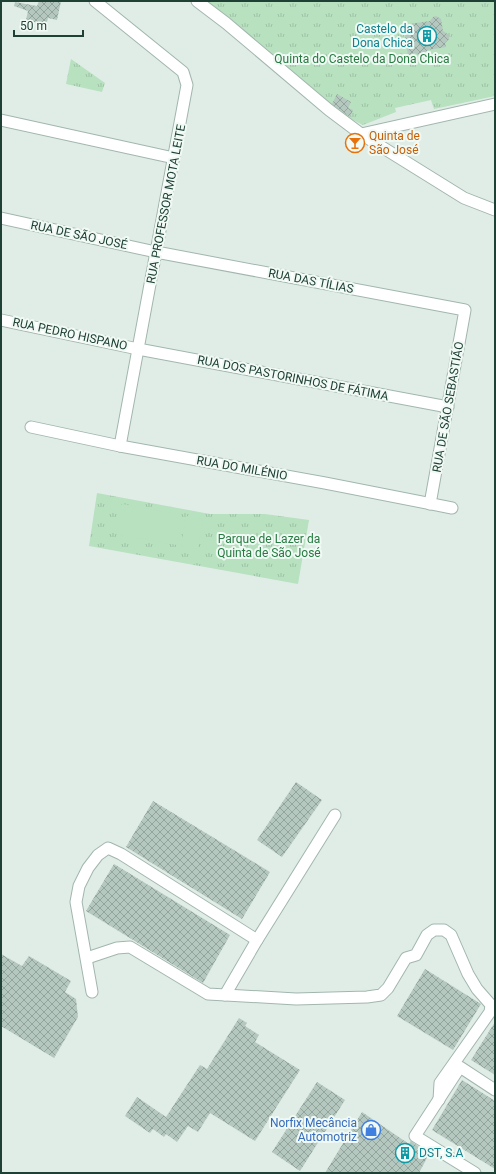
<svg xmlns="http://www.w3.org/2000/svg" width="496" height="1174" viewBox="0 0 496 1174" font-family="Roboto,sans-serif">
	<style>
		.park { fill: url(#park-tufts) }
		.pitch { fill: #b7e1bf }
		.building { fill: url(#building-cross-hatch) }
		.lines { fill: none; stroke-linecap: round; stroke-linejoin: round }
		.street-casing { stroke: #a2b6ae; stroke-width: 13 }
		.street { stroke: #fff; stroke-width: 11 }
		.labels { text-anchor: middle; stroke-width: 4; stroke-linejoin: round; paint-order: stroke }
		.culture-label { font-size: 12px; fill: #0d838f; stroke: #f1f9f5; text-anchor: end }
		.park-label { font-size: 12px; fill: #257b40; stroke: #f1f9f5 }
		.food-label { font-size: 12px; fill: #c56008; stroke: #f1f9f5; text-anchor: start }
		.street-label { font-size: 12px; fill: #1f4035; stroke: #f1f9f5 }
		.shop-label { font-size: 12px; fill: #366cbe; stroke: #f1f9f5; text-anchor: end }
	</style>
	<defs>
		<pattern id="park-tufts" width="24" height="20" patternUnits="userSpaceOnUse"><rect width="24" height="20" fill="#b7e1bf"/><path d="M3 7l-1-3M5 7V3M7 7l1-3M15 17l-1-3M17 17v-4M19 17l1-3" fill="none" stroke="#9dc2a5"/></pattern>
		<pattern id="building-cross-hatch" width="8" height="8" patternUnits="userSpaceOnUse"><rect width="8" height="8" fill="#b5c8bf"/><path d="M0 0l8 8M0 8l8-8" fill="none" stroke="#93a49c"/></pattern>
	</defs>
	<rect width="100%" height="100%" fill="#e0ede7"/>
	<!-- park -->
	<g class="park">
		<polygon points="204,1 495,1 495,96 434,109 431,100 395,108 396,112 363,125 333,110"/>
		<polygon points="71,59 105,83 102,92 66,84"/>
		<polygon points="97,493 210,514 265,514 309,520 298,584 89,546"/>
	</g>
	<!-- pitch -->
	<g class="pitch">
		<polygon points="122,504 182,515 177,545 116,534"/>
		<polygon points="186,516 203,519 198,549 181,546"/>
	</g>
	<!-- building -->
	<g class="building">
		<polygon points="39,1 61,1 57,20 48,18 47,22 44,21 43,24 26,20 28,11 14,6 15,2 37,6"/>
		<polygon points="436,16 441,19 443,31 449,35 449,39 445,43 446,47 428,50 422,56 414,53 408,56 404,27 410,24 430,21 433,17"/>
		<polygon points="337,94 351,102 348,108 353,110 350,117 332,104"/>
		<polygon points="296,782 322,800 282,857 257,840"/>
		<polygon points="153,801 270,872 242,919 126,847"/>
		<polygon points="114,864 230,935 203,983 86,911"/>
		<polygon points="1,954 22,966 29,956 71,981 65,992 76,999 78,1017 54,1058 1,1026"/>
		<polygon points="425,969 481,1004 453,1050 397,1016"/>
		<polygon points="239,1018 247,1023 245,1026 259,1035 255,1042 300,1070 255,1141 210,1113 198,1132 188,1126 177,1142 166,1134 164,1137 153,1129 150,1133 125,1116 137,1097 166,1117 200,1065 207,1069"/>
		<polygon points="495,1022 495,1075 471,1060"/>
		<polygon points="462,1080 495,1101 495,1169 432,1130"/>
		<polygon points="317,1082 345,1100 300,1171 272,1152"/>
		<polygon points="362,1112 409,1144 411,1141 419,1147 417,1150 428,1156 419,1173 325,1173"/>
	</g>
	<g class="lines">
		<defs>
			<g id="street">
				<polyline points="95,1 183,72 187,85 120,446"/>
				<polyline points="197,1 226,23 329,110 361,134 495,104"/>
				<polyline points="1,120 174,158"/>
				<polyline points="361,134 464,198 495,210"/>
				<polyline points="1,218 156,252 465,310 430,504"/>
				<polyline points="1,320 138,349 448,407"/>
				<polyline points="31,427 120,446 325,483 452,508"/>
				<polyline points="87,958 117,948 130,947 208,994 296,999 367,997 381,995 388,988 406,958 416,955 427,935 434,930 444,930 451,935 468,974 477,989 491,1005 490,1012 440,1083 439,1100"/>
				<polyline points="92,992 76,902 79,886 88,868 98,855 108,848 121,854 257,940"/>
				<polyline points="225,995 257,940 335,815"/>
				<polyline points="475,1173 415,1136 460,1067 495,1090"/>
			</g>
		</defs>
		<!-- street casing -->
		<use href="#street" class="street-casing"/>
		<!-- street -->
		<use href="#street" class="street"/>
	</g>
	<!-- icons -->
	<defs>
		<symbol id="building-ring" viewBox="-11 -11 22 22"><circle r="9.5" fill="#f1f9f5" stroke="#0f9aa8" stroke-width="1.5"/><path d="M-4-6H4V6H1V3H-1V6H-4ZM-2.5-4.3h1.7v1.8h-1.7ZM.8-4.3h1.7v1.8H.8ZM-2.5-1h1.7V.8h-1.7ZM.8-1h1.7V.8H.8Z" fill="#0f9aa8"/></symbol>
		<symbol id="bar-ring" viewBox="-11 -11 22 22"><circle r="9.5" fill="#f1f9f5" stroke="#e8710a" stroke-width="1.5"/><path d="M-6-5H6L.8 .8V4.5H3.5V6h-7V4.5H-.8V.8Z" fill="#e8710a"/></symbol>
		<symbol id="shop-ring" viewBox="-11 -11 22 22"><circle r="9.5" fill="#f1f9f5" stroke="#3f7fe0" stroke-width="1.5"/><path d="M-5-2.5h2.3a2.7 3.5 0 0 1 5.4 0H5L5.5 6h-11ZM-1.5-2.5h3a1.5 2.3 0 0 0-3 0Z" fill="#3f7fe0"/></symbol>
	</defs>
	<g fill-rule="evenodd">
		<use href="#building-ring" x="416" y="25" width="22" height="22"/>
		<use href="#bar-ring" x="344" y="132" width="22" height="22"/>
		<use href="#shop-ring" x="360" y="1119" width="22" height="22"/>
		<use href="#building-ring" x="394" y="1142" width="22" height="22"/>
	</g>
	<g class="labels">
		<!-- culture labels -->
		<g class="culture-label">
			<text x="413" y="33">Castelo da<tspan x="413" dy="14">Dona Chica</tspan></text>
			<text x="419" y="1157" text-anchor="start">DST, S.A</text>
		</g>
		<!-- park labels -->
		<g class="park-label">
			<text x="362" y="63">Quinta do Castelo da Dona Chica</text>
			<text x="269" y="543">Parque de Lazer da<tspan x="269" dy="14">Quinta de São José</tspan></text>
		</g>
		<!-- food labels -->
		<g class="food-label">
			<text x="369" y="140">Quinta de<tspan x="369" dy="14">São José</tspan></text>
		</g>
		<!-- street labels -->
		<g class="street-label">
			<text transform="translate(166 204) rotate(-79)" y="4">RUA PROFESSOR MOTA LEITE</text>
			<text transform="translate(79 235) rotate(12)" y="4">RUA DE SÃO JOSÉ</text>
			<text transform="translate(311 281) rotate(11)" y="4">RUA DAS TÍLIAS</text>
			<text transform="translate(70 334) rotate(12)" y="4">RUA PEDRO HISPANO</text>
			<text transform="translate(293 378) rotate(11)" y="4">RUA DOS PASTORINHOS DE FÁTIMA</text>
			<text transform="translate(448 407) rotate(-80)" y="4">RUA DE SÃO SEBASTIÃO</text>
			<text transform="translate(242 468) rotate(10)" y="4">RUA DO MILÉNIO</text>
		</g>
		<!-- shop labels -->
		<g class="shop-label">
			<text x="357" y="1127">Norfix Mecância<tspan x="357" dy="14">Automotriz</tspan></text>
		</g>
	</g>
	<!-- border -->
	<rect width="496" height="1174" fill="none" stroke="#1f4035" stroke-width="4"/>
	<!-- scale -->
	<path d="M14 30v6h69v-6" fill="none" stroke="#1f4035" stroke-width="2"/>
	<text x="20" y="30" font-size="12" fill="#1f4035" stroke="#f1f9f5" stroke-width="3" paint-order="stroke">50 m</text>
</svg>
